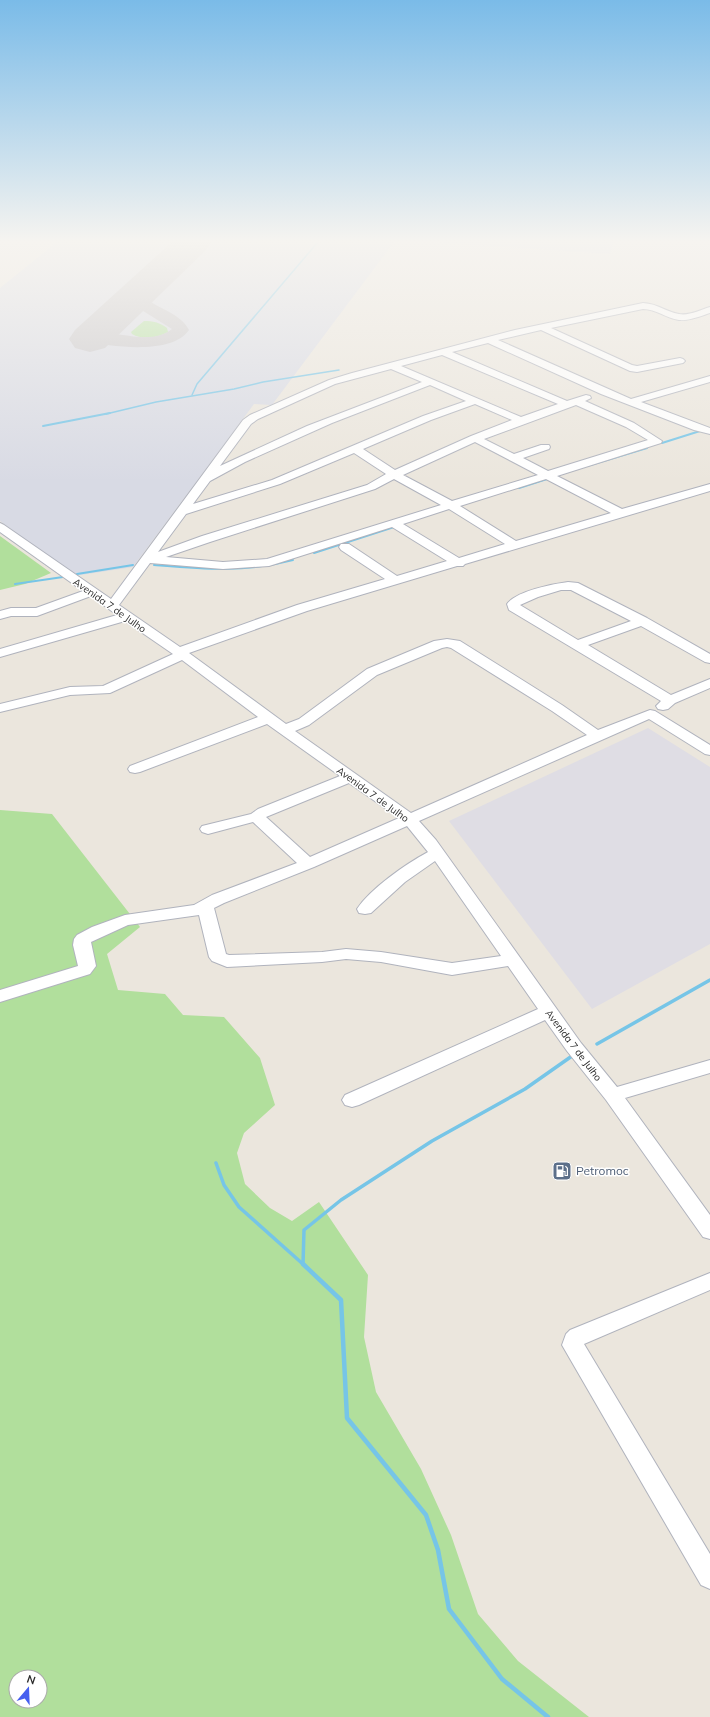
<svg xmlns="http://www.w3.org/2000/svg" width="710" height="1717" viewBox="0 0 710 1717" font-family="Mulish,sans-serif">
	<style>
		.industrial { fill: #dfdde4 }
		.airport { fill: #d8dae4 }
		.green { fill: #b1df9c; fill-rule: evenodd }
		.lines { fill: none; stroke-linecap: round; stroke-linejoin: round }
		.stream-far3 { stroke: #76c5e7; stroke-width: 1.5 }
		.stream-far2 { stroke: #76c5e7; stroke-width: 2 }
		.stream-far1 { stroke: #76c5e7; stroke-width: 3.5 }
		.stream { stroke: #76c5e7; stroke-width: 4.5 }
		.taxiway { fill: #c6c4c8; fill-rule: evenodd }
		.runway { fill: #c6c4c8; fill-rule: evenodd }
		.minor-casing { stroke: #b0b3bd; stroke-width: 2 }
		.minor { fill: #fff; fill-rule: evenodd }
		.labels { text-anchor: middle; stroke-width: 3; stroke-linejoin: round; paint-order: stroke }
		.street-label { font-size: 10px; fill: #2a2a2a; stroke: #fff }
		.near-service-label { font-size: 12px; fill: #4e5e75; stroke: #fff; text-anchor: start }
	</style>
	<rect width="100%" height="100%" fill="#ebe6dd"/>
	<!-- industrial -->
	<polygon class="industrial" points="648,728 710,767 710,944 592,1009 449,821"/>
	<!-- airport -->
	<g class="airport">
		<polygon points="57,242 394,242 272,405 254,404 133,567 74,576 0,521 0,288"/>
		<polygon points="434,242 614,242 610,254"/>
	</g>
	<!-- green -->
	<g class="green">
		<path d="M144 321C153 321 159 322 167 328L168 332C158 338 142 340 132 334L131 332Z"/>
		<polygon points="0,536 51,573 25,584 0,590"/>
		<path d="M0 810 52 814 140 927 107 954 118 990 165 994 183 1015 224 1017 260 1058 275 1105 244 1133 237 1153 245 1184 270 1208 292 1221 319 1202 368 1275 364 1337 376 1392 421 1469 451 1535 478 1614 518 1661 589 1717H0ZM16 1677H40V1701H16Z"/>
	</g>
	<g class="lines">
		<!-- stream-far3 -->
		<g class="stream-far3">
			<polyline points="192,395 197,384 318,242"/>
			<polyline points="106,414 156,402 234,389 263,382 339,370"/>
		</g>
		<!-- stream-far2 -->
		<g class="stream-far2">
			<polyline points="43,426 110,413"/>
			<polyline points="662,443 700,431"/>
			<polyline points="587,466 647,448"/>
			<polyline points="519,488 550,478"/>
			<polyline points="314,553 394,527"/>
			<path d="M154 565C204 569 244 573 293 560"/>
			<polyline points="77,574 133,565"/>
			<polyline points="15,584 63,577"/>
		</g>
		<!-- stream-far1 -->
		<g class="stream-far1">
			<polyline points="597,1044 710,980"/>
			<polyline points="216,1163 224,1185 239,1207 304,1265"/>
			<polyline points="303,1264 304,1230 341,1200 432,1141 525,1089 572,1056"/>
		</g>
		<!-- stream -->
		<polyline class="stream" points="303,1264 341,1300 347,1418 426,1515 438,1550 449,1609 502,1679 548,1717"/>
		<!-- taxiway -->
		<path class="taxiway" d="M135 291C142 293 145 298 151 302 165 311 181 315 189 330 172 355 112 347 86 341L84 337 86 333C113 327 147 348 172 329L140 309 127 296 129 293Z"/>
		<!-- runway -->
		<polygon class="runway" points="172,242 211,242 206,250 105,348 90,352 75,348 69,339 75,330"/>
		<defs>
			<g id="minor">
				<path d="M643 303C659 304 666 312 679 314 689 316 700 310 710 307V313C701 316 689 321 679 320 666 318 656 309 643 309L551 328 632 365 637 366 680 358 683 359 685 361 683 363 637 372 630 371 541 330 498 340 631 399 710 376V382L641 402 710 428V434L694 430 601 394 488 343 452 352 567 401 586 395 590 396 591 398 585 401 634 423 662 441 661 443 557 476 622 509 710 484V491L465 564 463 566H457L307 611 189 653 286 724 299 719 367 669 434 641 447 639 460 641 562 705 598 730 650 710 655 711 710 745V755L705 754 649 719 419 821 436 840 581 1043 617 1087 710 1060V1073L625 1098 710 1215V1239L703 1237 606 1100 567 1051 545 1020 359 1105 352 1107 345 1105 342 1100 345 1095 538 1009 508 966 452 975 381 962 346 959 322 962 227 967 212 961 209 957 199 915 128 925 91 942 96 966 90 974 0 1002V990L78 966 73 945 74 939 77 935 92 927 125 915 194 905 212 895 297 863 253 822 208 834 202 832 200 829 202 826 251 814 258 809 340 776 267 724 140 772 135 773 130 772 128 769 130 766 258 717 182 660 110 693 70 695 0 712V704L70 687 103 686 173 654 125 621 0 657V649L117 615 91 596 37 616H11L0 619V611L11 608H36L83 591 0 532V523L4 525 111 599 243 420 250 415 329 380 352 373 515 330ZM442 355 558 404 521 417 401 366ZM391 369 422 382 307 426 220 466 251 424 258 419 335 384ZM430 385 466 401 423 416 272 480 193 504 210 481 245 462 332 423ZM475 404 512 420 471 436 395 470 363 449 431 420ZM576 405 626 427 648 440 548 471 523 458 549 449 550 447 549 445H541L514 454 484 439ZM475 442 538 475 452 501 403 475ZM354 453 386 474 367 485 202 536 158 552 186 514 280 484ZM394 479 441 505 267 559 223 562 166 557 210 542 375 489ZM546 479 611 513 516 541 460 506ZM449 509 505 544 459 558 403 524ZM392 527 447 561 397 576 349 544H341L339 547 341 550 385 579 297 605 180 647 119 605 150 563 223 569 269 566ZM447 647 451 648 552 711 587 735 411 813 295 731 309 725 377 675 442 648ZM349 783 399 818 310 857 266 817ZM407 826 428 852C406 864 371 888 357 909L359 913 365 914 371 913 405 882 435 861 501 956 452 963 381 952 346 949 322 952 229 955 226 954 214 908 224 903 314 867Z"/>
				<path d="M568 582 578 583 647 618 710 654V663L705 662 641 626 588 645 671 695 710 679V688L675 703 668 709 663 710 658 709 656 706 661 701 509 610 507 604C516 591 553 584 568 582ZM561 590H571L631 621 578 640 520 605 538 597Z"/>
				<polygon points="710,1273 710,1290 584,1344 710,1554 710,1589 701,1585 562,1345 566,1334 570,1330"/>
			</g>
		</defs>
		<!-- minor casing -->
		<use href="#minor" class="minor-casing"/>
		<!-- minor -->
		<use href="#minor" class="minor"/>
	</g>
	<!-- sky -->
	<linearGradient id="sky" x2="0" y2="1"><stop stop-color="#7abbe8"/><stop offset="0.5" stop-color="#f6f4f0"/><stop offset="1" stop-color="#f6f4f0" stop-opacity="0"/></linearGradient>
	<rect width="710" height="482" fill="url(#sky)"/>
	<!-- icons -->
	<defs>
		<symbol id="fuel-square" viewBox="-11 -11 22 22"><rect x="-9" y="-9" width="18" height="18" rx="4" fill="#5c6f8a" stroke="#fff"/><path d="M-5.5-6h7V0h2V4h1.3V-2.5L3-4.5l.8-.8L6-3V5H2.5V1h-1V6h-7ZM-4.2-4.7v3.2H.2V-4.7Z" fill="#fff"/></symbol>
	</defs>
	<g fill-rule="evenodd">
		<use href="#fuel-square" x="551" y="1160" width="22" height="22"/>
	</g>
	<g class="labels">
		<!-- street labels -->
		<g class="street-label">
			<text transform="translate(110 605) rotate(35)" y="4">Avenida 7 de Julho</text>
			<text transform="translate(373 794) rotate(36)" y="4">Avenida 7 de Julho</text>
			<text transform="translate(574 1045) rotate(53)" y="4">Avenida 7 de Julho</text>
		</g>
		<!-- near-service labels -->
		<g class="near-service-label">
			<text x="576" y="1175">Petromoc</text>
		</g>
	</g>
	<!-- north arrow -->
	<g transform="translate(28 1689) rotate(19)"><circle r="19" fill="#ffffff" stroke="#aaaaaa"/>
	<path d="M0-3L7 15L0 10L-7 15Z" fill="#465fef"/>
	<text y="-6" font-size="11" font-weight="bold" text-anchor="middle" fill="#2a2a2a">N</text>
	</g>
</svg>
